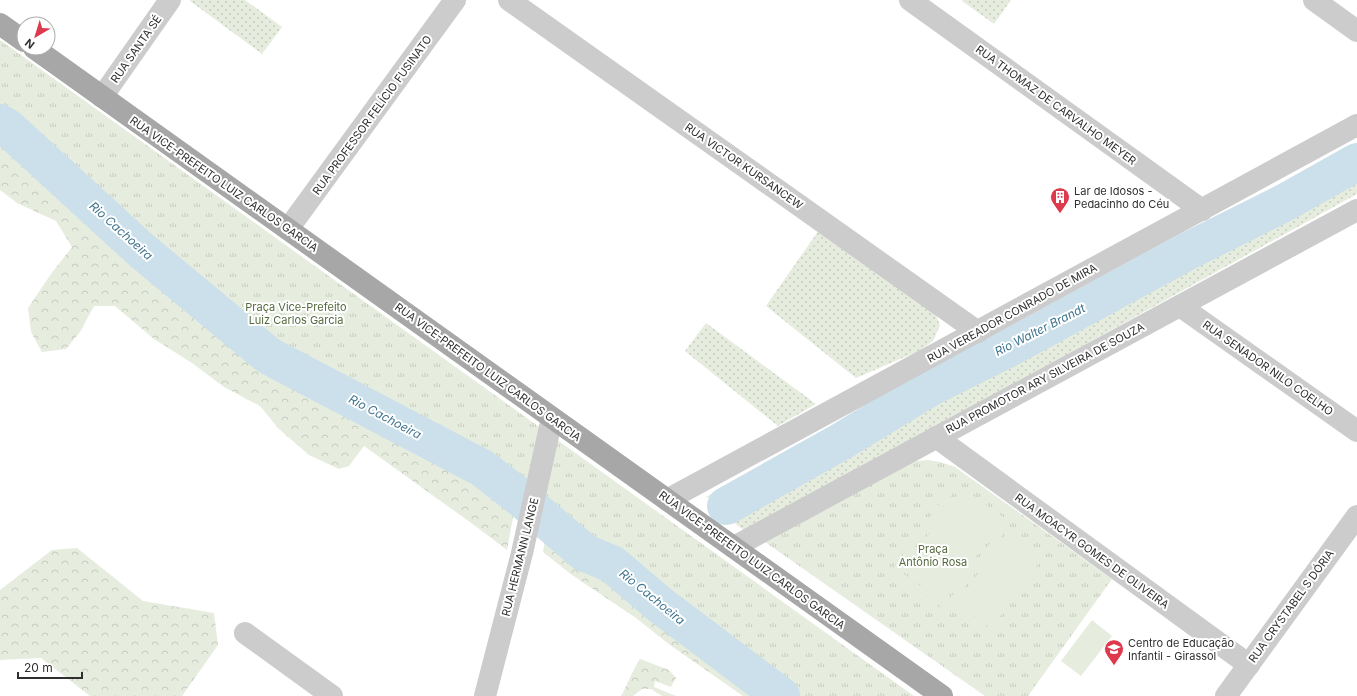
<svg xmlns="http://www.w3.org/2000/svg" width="1357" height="696" viewBox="0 0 1357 696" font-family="Inter,sans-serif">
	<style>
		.grass { fill: url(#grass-dots) }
		.forest { fill: url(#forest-crowns) }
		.park { fill: url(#park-tufts) }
		.pitch { fill: #e6ecde; fill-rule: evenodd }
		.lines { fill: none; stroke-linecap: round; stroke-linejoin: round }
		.river { stroke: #cbe0eb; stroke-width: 38 }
		.minor { stroke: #ccc; stroke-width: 22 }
		.major { stroke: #a7a7a7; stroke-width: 22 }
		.labels { text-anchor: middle; stroke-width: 4; stroke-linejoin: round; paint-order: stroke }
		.street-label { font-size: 11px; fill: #2f2f2f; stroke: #fff }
		.poi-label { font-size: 11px; fill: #2f2f2f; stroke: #fff; text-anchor: start }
		.park-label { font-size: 11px; fill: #556a3e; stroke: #fff }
		.water-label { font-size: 12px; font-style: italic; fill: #40758f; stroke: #fff }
	</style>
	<defs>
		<pattern id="grass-dots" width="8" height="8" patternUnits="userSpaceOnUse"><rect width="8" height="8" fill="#e6ecde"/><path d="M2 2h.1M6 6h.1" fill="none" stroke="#c6cbbf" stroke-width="1.8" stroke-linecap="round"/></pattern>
		<pattern id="forest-crowns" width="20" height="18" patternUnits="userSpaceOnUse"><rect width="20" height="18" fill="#e6ecde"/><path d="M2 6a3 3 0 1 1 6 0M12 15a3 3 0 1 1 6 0" fill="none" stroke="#c6cbbf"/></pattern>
		<pattern id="park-tufts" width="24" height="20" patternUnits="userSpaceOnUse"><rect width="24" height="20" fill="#e6ecde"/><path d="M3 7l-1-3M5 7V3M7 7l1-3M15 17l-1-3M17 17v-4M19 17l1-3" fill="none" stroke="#c6cbbf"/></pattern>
	</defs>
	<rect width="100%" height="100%" fill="#fff"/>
	<!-- grass -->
	<g class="grass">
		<polygon points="191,0 245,0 282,27 262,54 190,1"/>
		<polygon points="963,0 1011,0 994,24 962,1"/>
		<polygon points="1357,149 1357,194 746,532 733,522 726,506 706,497"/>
		<polygon points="819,230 935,313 940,325 933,341 919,351 856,378 766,306"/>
		<polygon points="706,323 816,404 778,426 685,351"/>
	</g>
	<!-- forest -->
	<g class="forest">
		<polygon points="0,123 8,128 141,250 269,356 482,468 517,495 507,550 474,525 364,446 349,466 339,469 309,455 279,429 260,406 224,387 192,363 154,339 115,306 94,306 80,332 66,349 42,352 31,332 28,308 51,274 72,247 56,221 17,203 0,190"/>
		<polygon points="548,522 582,551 612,564 659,604 781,696 743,696 670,645 636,618 572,575 543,552"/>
		<polygon points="77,548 143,601 214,613 218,645 182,696 90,696 41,658 0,660 0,590 52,550"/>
		<path d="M640 659 669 670 676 678 671 687 655 681 654 687 676 696H662L651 689H642L633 696H621C628 684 632 671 640 659Z"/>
	</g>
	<!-- park -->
	<g class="park">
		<polygon points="0,40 914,696 781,696 659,604 612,564 582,551 517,495 482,468 269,356 141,250 8,128 0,123"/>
		<polygon points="928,460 940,462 955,467 1112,579 1028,696 985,696 765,542 915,461"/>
	</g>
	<!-- pitch -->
	<g class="pitch">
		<path d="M955 482 1011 523 947 611 891 571ZM956 489 1004 524 946 604 898 570Z"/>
		<polygon points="957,495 999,525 945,599 903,569"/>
		<polygon points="1008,531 1043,557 991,629 957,603"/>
		<polygon points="1092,620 1112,636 1081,676 1061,661"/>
	</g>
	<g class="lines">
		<!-- river -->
		<g class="river">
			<polyline points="0,123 8,128 141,250 269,356 482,468 517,495 585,553 612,564 659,604 781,696"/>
			<polyline points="726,506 842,441 929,388 1007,349 1188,251 1284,203 1357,162"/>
		</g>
		<!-- minor -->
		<g class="minor">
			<polyline points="509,0 978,332"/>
			<polyline points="910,0 1202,210"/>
			<polyline points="1314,0 1357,31"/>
			<polyline points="102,97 170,0"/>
			<polyline points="288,229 455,0"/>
			<polyline points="1180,306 1357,431"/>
			<polyline points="936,437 1249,665"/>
			<polyline points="667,500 1357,125"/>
			<polyline points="734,547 1357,210"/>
			<polyline points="245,633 332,696"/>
			<polyline points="485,696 522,553 552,418"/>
			<polyline points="1226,696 1357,516"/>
		</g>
		<!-- major -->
		<g class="major">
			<polyline points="0,24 24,41"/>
			<polyline points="34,48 942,696"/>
		</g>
	</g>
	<!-- icons -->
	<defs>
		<symbol id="building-pin" viewBox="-11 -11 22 30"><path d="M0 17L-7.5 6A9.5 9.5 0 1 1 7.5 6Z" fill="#df394e" stroke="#fff"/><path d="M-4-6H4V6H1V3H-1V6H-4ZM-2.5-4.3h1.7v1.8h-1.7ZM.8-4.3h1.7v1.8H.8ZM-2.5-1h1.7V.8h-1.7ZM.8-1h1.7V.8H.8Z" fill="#fff"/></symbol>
		<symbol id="school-pin" viewBox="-11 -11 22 30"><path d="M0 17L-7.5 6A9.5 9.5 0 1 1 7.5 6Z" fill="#df394e" stroke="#fff"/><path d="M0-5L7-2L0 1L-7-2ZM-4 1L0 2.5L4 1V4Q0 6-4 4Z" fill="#fff"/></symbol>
	</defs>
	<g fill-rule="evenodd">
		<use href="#building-pin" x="1049" y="186" width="22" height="30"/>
		<use href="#school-pin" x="1103" y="638" width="22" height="30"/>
	</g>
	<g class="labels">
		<!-- street labels -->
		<g class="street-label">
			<text transform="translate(136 49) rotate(-55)" y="4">RUA SANTA SÉ</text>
			<text transform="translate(1056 105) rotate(36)" y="4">RUA THOMAZ DE CARVALHO MEYER</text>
			<text transform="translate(372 115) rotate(-54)" y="4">RUA PROFESSOR FELÍCIO FUSINATO</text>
			<text transform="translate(744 166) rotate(35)" y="4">RUA VICTOR KURSANCEW</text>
			<text transform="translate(224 184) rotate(35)" y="4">RUA VICE-PREFEITO LUIZ CARLOS GARCIA</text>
			<text transform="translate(1012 313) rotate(-29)" y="4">RUA VEREADOR CONRADO DE MIRA</text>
			<text transform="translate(1268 368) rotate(35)" y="4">RUA SENADOR NILO COELHO</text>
			<text transform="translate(488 372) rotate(36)" y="4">RUA VICE-PREFEITO LUIZ CARLOS GARCIA</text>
			<text transform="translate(1045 378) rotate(-28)" y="4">RUA PROMOTOR ARY SILVEIRA DE SOUZA</text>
			<text transform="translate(1092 551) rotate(36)" y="4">RUA MOACYR GOMES DE OLIVEIRA</text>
			<text transform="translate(520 557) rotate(-76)" y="4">RUA HERMANN LANGE</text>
			<text transform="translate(752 560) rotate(36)" y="4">RUA VICE-PREFEITO LUIZ CARLOS GARCIA</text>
			<text transform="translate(1291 606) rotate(-54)" y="4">RUA CRYSTABEL S DÓRIA</text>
		</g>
		<!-- poi labels -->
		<g class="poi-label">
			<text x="1074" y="195">Lar de Idosos -<tspan x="1074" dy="13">Pedacinho do Céu</tspan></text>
			<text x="1128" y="647">Centro de Educação<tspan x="1128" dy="13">Infantil - Girassol</tspan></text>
		</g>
		<!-- park labels -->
		<g class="park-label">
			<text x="296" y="311">Praça Vice-Prefeito<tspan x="296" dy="13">Luiz Carlos Garcia</tspan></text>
			<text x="933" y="553">Praça<tspan x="933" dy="13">Antônio Rosa</tspan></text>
		</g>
		<!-- water labels -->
		<g class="water-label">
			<text transform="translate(121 231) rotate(42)" y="4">Rio Cachoeira</text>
			<text transform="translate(1040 330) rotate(-27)" y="4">Rio Walter Brandt</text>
			<text transform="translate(385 417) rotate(28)" y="4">Rio Cachoeira</text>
			<text transform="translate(652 597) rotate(39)" y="4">Rio Cachoeira</text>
		</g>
	</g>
	<!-- north arrow -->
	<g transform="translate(36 36) rotate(218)"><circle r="19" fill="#ffffff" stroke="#acacac"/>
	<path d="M0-3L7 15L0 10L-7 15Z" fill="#df394e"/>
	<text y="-6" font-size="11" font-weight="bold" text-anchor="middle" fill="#2f2f2f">N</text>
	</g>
	<!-- scale -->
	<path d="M18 672v6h64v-6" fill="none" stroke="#2f2f2f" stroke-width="2"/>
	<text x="24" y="672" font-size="12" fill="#2f2f2f" stroke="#ffffff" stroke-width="3" paint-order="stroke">20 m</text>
</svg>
